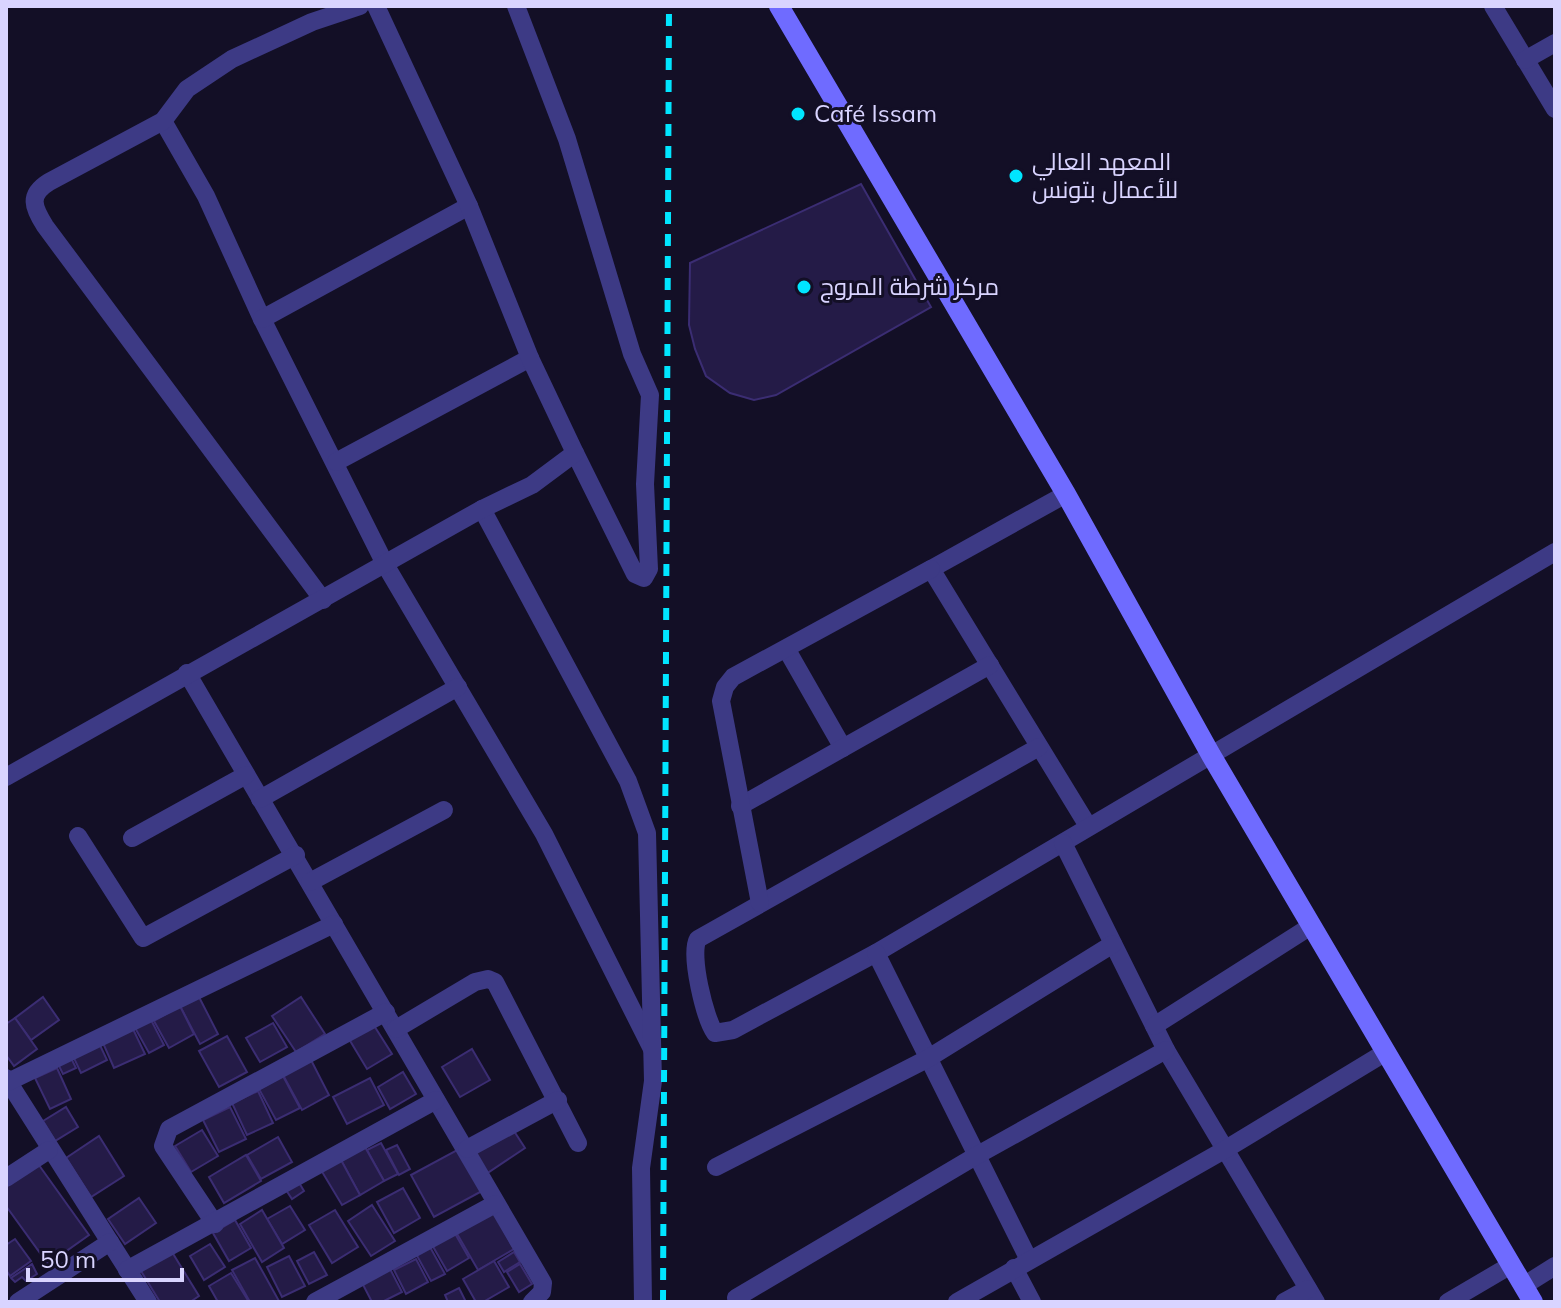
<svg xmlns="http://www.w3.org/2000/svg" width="1561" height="1308" viewBox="0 0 1561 1308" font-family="Mulish,Cairo,sans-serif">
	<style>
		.building { fill: #241b47; stroke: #3b2d73; stroke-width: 2 }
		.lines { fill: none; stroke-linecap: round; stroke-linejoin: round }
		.street { stroke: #3d3a85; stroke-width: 18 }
		.secondary { stroke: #6f6bff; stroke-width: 20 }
		.rail { stroke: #00e5ff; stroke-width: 6; stroke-dasharray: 12 10; stroke-linecap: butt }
		.poi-dot { fill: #00e5ff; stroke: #130f26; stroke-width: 3 }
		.labels { text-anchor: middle; stroke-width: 6; stroke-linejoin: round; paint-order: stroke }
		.poi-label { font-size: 24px; fill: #d9d4ff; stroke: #130f26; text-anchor: start }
	</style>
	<rect width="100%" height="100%" fill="#130f26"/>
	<!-- building -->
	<g class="building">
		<polygon points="861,184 931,307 776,395 754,400 730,393 706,376 695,349 689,325 690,263"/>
		<polygon points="43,997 59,1020 31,1040 15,1018"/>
		<polygon points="199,997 218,1034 200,1044 180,1006"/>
		<polygon points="301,997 325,1034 296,1052 272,1016"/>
		<polygon points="180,1006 194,1034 169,1048 154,1021"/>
		<polygon points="15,1018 37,1049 14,1066 6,1055 6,1024"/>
		<polygon points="150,1018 164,1045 149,1053 134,1026"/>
		<polygon points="273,1023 287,1047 260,1062 246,1038"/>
		<polygon points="373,1024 392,1054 367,1069 349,1039"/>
		<polygon points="133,1029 145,1054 114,1068 103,1043"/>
		<polygon points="227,1036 247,1072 219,1087 199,1051"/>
		<polygon points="98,1041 107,1060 81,1073 72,1054"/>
		<polygon points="472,1049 490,1080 460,1097 442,1067"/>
		<polygon points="69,1054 76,1068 63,1074 56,1060"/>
		<polygon points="311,1060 329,1095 302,1110 283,1075"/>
		<polygon points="57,1068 71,1099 50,1109 35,1078"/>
		<polygon points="403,1072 416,1094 390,1109 378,1087"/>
		<polygon points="283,1076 300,1108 276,1120 259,1089"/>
		<polygon points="370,1078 384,1105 347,1124 333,1097"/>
		<polygon points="258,1091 273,1123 247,1135 232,1103"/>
		<polygon points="66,1107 78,1127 55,1141 43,1121"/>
		<polygon points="230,1107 246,1139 219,1152 203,1120"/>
		<polygon points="512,1128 525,1148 486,1174 473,1154"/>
		<polygon points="202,1130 218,1156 191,1172 175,1146"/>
		<polygon points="99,1136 124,1176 91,1197 66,1158"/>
		<polygon points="278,1137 292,1162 261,1179 247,1155"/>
		<polygon points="381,1143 398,1174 384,1181 367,1150"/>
		<polygon points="397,1145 410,1169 399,1175 386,1150"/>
		<polygon points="365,1147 384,1181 360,1195 341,1160"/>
		<polygon points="459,1149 482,1191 434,1217 411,1175"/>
		<polygon points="246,1155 261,1181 224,1203 209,1177"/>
		<polygon points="341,1160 360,1195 342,1205 321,1170"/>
		<polygon points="36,1161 89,1235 48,1264 6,1206 6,1182"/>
		<polygon points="298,1181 304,1191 292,1199 286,1190"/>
		<polygon points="403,1188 420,1218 394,1233 377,1202"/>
		<polygon points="139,1198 156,1223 125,1244 108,1219"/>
		<polygon points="372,1205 395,1241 371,1256 348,1221"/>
		<polygon points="290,1206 305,1230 282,1244 267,1219"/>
		<polygon points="262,1210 284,1248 262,1262 240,1224"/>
		<polygon points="335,1210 358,1247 332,1263 309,1225"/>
		<polygon points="493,1211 514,1249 478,1270 456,1232"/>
		<polygon points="235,1220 251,1248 229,1261 213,1233"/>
		<polygon points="453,1230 469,1258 447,1271 431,1243"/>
		<polygon points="15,1239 31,1261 10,1276 6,1270 6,1245"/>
		<polygon points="210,1244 225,1267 204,1280 190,1256"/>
		<polygon points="430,1247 445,1274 431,1281 416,1254"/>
		<polygon points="172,1252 199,1296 190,1302 160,1302 141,1271"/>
		<polygon points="314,1252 327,1275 309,1284 297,1261"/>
		<polygon points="514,1252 520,1262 504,1272 498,1262"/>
		<polygon points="289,1256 305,1286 282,1297 267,1267"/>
		<polygon points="255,1258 279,1301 277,1302 250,1302 232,1270"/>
		<polygon points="416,1259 428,1282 406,1294 394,1270"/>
		<polygon points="494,1261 509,1287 483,1302 476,1302 463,1279"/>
		<polygon points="32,1264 37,1274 26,1281 22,1277 15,1282 11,1278"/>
		<polygon points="520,1264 532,1284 519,1292 507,1272"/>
		<polygon points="388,1265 402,1292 382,1302 372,1302 360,1279"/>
		<polygon points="231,1273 249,1302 218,1302 209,1286"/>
		<polygon points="459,1288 466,1302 448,1302 445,1295"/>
	</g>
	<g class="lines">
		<!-- street -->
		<g class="street">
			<polyline points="516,6 567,139 632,354 650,395 645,484 649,569 644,578 635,574 575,453"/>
			<polyline points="1493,6 1555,109"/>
			<polyline points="1525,60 1555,43"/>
			<polyline points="163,121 206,196 262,319 386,566 544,834 652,1049"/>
			<polyline points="262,319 469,206"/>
			<polyline points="336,462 530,358"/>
			<polyline points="1066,494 931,569 1088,826"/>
			<polyline points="482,509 628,781 647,833 653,1081 641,1168 643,1302"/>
			<path d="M323 600 45 226C33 207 28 195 49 182L163 121 187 89 232 59 312 22 360 6"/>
			<polyline points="787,650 843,748"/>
			<polyline points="187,673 543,1283 542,1292 532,1302"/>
			<path d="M1039 747 698 939C689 954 705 1019 715 1033L733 1030 876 953 1555 552"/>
			<polyline points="6,777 482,509 532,485 575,453 530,358 469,206 376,6"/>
			<polyline points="260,799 458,687"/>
			<polyline points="740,806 990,665"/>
			<polyline points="78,836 143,938 296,855"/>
			<polyline points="132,838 246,775"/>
			<polyline points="1063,843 1166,1050 1316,1302"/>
			<polyline points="310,882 444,810"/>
			<polyline points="760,903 721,701 725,687 733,677 931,569"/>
			<polyline points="876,953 1029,1260"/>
			<polyline points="1154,1026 1311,926"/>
			<polyline points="396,1029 475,982 488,979 495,982 578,1143"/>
			<polyline points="6,1078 148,1302"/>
			<polyline points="8,1082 334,924"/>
			<polyline points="467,1149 558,1100"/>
			<polyline points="716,1167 927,1059 1113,944"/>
			<polyline points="6,1178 49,1150"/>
			<polyline points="215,1224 163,1146 169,1129 386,1012"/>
			<polyline points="1014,1268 1032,1302"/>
			<polyline points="127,1270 436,1100"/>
			<polyline points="1523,1286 1555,1266"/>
			<polyline points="736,1298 974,1157 1166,1050"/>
			<polyline points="18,1302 110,1242"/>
			<polyline points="315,1302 495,1204"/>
			<polyline points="957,1302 1226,1149 1386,1052"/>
			<polyline points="1284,1302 1308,1289"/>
			<polyline points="1448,1302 1511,1265"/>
		</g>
		<!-- secondary -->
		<polyline class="secondary" points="779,6 1066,494 1211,755 1533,1302"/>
		<!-- rail -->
		<polyline class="rail" points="663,1302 669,6"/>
	</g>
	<!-- markers -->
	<g class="poi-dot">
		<circle cx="798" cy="114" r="8"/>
		<circle cx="1016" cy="176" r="8"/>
		<circle cx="804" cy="287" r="8"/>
	</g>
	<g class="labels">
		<!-- poi labels -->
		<g class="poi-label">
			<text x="814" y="122">Café Issam</text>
			<text x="1032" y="170">المعهد العالي<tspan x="1032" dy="28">للأعمال بتونس</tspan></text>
			<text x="820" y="295">مركز شرطة المروج</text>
		</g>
	</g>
	<!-- border -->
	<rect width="1561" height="1308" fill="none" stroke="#d9d4ff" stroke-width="16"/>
	<!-- scale -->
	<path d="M28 1268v12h154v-12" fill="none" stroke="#d9d4ff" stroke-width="4"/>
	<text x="40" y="1268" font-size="24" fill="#d9d4ff" stroke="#130f26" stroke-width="6" paint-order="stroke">50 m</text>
</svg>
